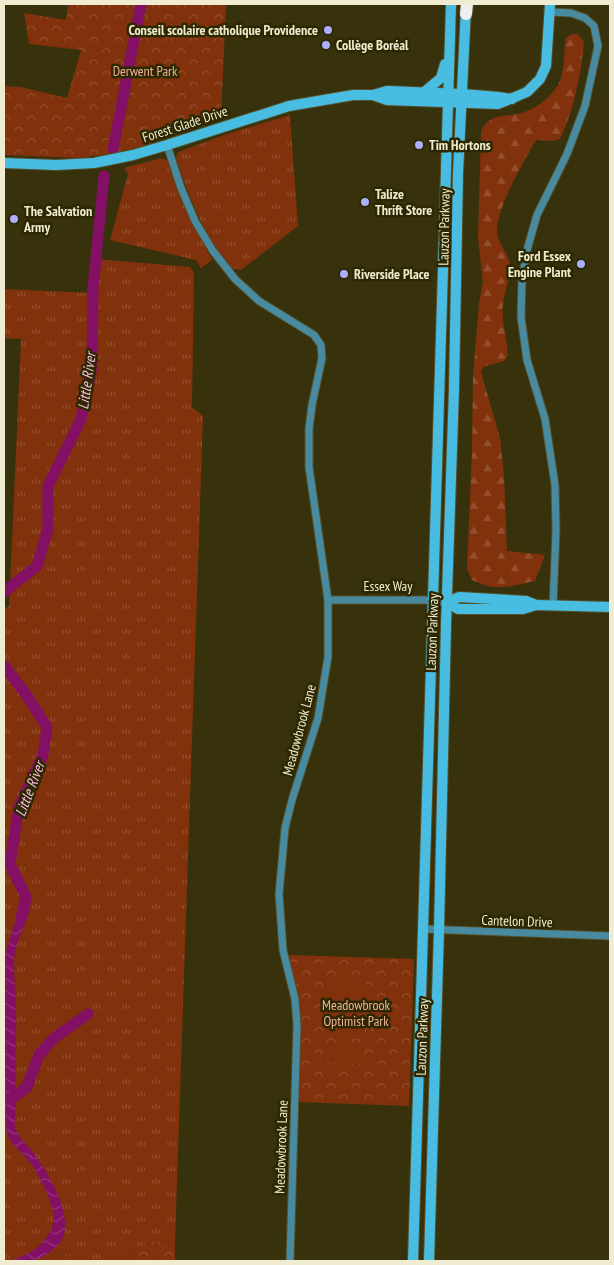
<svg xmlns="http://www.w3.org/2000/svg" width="614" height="1265" viewBox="0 0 614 1265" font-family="'PT Sans Narrow',sans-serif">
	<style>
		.grass { fill: url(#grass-tufts) }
		.forest { fill: url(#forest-firs) }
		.park { fill: url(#park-crowns) }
		.pitch { fill: #81310b }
		.water { fill: url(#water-waves) }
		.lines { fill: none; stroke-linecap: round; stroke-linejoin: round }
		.river { stroke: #841066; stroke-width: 11 }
		.street-casing { stroke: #54502b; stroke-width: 9 }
		.secondary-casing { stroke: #54502b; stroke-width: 12 }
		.highway-casing { stroke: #54502b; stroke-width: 14 }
		.street { stroke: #488ba1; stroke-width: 7 }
		.secondary { stroke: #49bde1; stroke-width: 10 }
		.highway { stroke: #efefef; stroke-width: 12 }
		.poi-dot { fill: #acaffb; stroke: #2d2801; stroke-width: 2 }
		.labels { text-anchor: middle; stroke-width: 5; stroke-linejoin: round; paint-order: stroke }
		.poi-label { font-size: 14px; font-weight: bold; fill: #efecd1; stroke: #2d2801; text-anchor: start }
		.park-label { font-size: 14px; fill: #efb19a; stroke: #2d2801 }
		.street-label { font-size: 14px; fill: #efecd1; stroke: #2d2801 }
		.water-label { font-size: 15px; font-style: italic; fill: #f8bee1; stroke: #2d2801 }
	</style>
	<defs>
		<pattern id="grass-tufts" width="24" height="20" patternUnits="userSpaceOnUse" patternTransform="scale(1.25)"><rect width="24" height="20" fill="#81310b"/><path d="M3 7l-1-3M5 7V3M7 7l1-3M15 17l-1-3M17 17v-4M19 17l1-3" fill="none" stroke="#934f2e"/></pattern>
		<pattern id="forest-firs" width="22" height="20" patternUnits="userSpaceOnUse" patternTransform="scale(1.25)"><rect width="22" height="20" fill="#81310b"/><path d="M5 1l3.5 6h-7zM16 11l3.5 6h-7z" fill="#934f2e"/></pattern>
		<pattern id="park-crowns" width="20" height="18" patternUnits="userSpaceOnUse" patternTransform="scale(1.25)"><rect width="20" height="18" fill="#81310b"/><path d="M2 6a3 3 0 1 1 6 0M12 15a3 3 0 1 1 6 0" fill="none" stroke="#934f2e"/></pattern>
		<pattern id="water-waves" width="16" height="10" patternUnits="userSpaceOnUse" patternTransform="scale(1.25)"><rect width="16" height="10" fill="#841066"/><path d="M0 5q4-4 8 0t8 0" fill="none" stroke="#96337b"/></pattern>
	</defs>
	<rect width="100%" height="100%" fill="#37320b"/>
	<!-- grass -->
	<g class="grass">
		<path d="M290 115 298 226 241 270 230 268C203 232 190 200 176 158L178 152 227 134Z"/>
		<polygon points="161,158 167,160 181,200 212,260 201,268 196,260 110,240 128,174 124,168"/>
		<polygon points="96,259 190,267 194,273 192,407 203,416 175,1241 149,1242 115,1261 79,1261 57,1252 41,1261 4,1261 4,608 9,607 21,339 4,338 4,289 93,293"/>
	</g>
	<!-- forest -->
	<path class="forest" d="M572 34H578L584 42C581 75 574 110 560 139L553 141 536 140C523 163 497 206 497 232 497 244 510 254 510 267 510 280 504 292 503 305 501 321 507 338 508 355L504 361 483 367 481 372 500 438 504 475 507 551 545 555 535 581C511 586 496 592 472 580L467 569 472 452 473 376 479 303 483 282 478 238 481 131C491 112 503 118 521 113 536 109 550 98 558 85 566 70 563 54 566 38Z"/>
	<!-- park -->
	<g class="park">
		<polygon points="68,4 226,4 221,117 140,147 108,154 79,158 4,155 4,86 21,87 67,98 81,50 29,44 24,13 66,20"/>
		<polygon points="289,955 414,959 409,1106 298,1102 298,1002"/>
		<polygon points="175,1241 175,1261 115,1261 149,1242"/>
		<polygon points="57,1252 79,1261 41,1261"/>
	</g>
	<!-- pitch -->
	<g class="pitch">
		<polygon points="325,977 366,978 364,1039 323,1038"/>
		<polygon points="324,1045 363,1046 362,1064 323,1062"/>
	</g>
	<!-- water -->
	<path class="water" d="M21 902 31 903C28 923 15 940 14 960 14 985 17 1011 16 1036 15 1059 15 1081 16 1104 16 1112 14 1119 15 1127 18 1139 31 1147 37 1158 51 1178 80 1226 56 1247 39 1262 33 1261 11 1261 19 1257 28 1254 35 1249 43 1244 53 1230 54 1221 55 1206 39 1175 31 1164 23 1152 9 1145 6 1130L4 965 6 951Z"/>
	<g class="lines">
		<!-- river -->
		<g class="river">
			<polyline points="113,149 141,4"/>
			<polyline points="4,592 37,566 48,529 48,486 81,419 92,367 93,287 104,176"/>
			<polyline points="4,666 25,693 47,727 43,755 19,807 10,864 26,897 21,918"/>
			<polyline points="11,1099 27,1087 39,1055 54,1038 88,1014"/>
		</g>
		<defs>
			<g id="street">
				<polyline points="550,12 571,13 585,18 594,26 598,46 585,106 567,154 537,215 527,250 522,281 521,317 527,360 545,419 555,485 556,530 553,606"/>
				<polyline points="167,145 181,188 195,221 213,251 235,279 259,301 314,335 321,345 322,358 312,405 309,429 309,467 328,600 328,657 318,718 292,800 285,828 279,894 283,950 295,999 297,1025 290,1261"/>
				<polyline points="328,600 425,600 447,602"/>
				<polyline points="424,929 610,936"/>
			</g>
			<g id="secondary">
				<polyline points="423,93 441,78 445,64"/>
				<polyline points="373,95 387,100 498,104 527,92 540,79 546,66 550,4"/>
				<polyline points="4,163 56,165 94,163 133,155 167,145 289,106 353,95 373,95 387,91 462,94 498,97 512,99"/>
				<polyline points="447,602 458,609 523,609 536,605 610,607"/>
				<polyline points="447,602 459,597 526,601 536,605"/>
				<polyline points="413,1261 451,4"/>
				<polyline points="429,1261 439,930 446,625 454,389 458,173 466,8"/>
			</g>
			<polyline id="highway" points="466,14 467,4"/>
		</defs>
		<!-- street casing -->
		<use href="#street" class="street-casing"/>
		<!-- secondary casing -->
		<use href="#secondary" class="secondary-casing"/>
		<!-- highway casing -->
		<use href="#highway" class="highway-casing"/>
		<!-- street -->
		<use href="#street" class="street"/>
		<!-- secondary -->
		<use href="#secondary" class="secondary"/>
		<!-- highway -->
		<use href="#highway" class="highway"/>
	</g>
	<!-- markers -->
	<g class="poi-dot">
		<circle cx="328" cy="30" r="5"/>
		<circle cx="326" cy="45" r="5"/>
		<circle cx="419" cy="145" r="5"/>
		<circle cx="365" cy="202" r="5"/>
		<circle cx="14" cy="219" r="5"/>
		<circle cx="581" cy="264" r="5"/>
		<circle cx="344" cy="274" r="5"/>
	</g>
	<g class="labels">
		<!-- poi labels -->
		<g class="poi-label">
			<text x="318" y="35" text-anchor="end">Conseil scolaire catholique Providence</text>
			<text x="336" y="50">Collège Boréal</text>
			<text x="429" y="150">Tim Hortons</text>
			<text x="375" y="199">Talize<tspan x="375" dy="16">Thrift Store</tspan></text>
			<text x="24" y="216">The Salvation<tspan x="24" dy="16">Army</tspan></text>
			<text x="571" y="261" text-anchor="end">Ford Essex<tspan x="571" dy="16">Engine Plant</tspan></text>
			<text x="354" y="279">Riverside Place</text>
		</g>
		<!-- park labels -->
		<g class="park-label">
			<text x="145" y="76">Derwent Park</text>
			<text x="356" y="1010">Meadowbrook<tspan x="356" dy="16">Optimist Park</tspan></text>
		</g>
		<!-- street labels -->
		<g class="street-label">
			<text transform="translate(185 124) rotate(-18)" y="5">Forest Glade Drive</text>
			<text transform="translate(444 227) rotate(-89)" y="5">Lauzon Parkway</text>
			<text x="388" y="591">Essex Way</text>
			<text transform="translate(432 632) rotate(-88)" y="5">Lauzon Parkway</text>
			<text transform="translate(299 730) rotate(-75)" y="5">Meadowbrook Lane</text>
			<text transform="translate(517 921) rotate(2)" y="5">Cantelon Drive</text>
			<text transform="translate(422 1037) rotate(-88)" y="5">Lauzon Parkway</text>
			<text transform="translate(281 1147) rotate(-88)" y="5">Meadowbrook Lane</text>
		</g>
		<!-- water labels -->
		<g class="water-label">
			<text transform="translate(87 381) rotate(-82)" y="5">Little River</text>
			<text transform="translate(30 789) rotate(-69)" y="5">Little River</text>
		</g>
	</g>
	<!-- border -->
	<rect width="614" height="1265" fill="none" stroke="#efecd1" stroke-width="10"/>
</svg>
